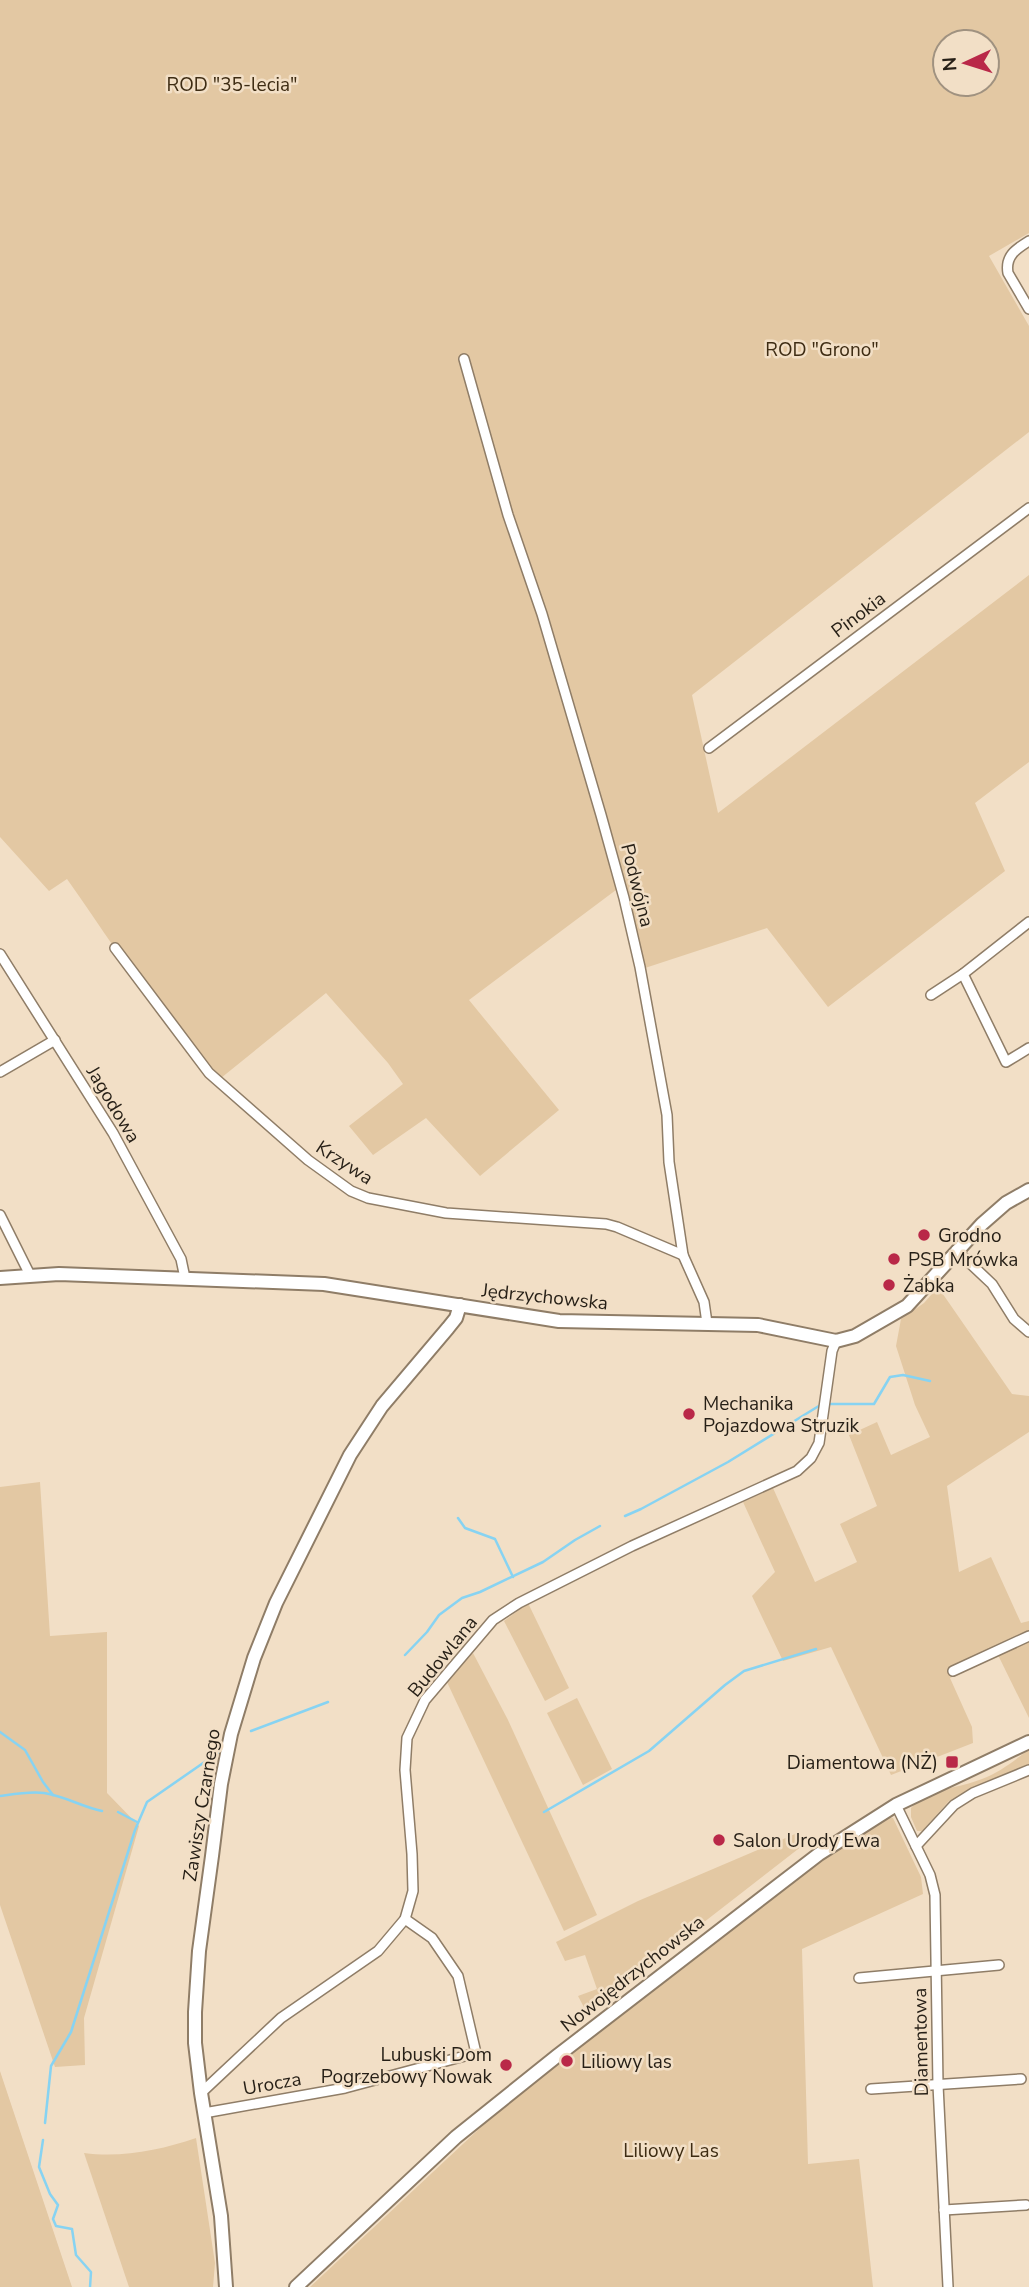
<svg xmlns="http://www.w3.org/2000/svg" width="1029" height="2287" viewBox="0 0 1029 2287" font-family="'Nunito Sans',sans-serif">
	<style>
		.green { fill: #e3c8a3; fill-rule: evenodd }
		.lines { fill: none; stroke-linecap: round; stroke-linejoin: round }
		.stream { stroke: #87d3f2; stroke-width: 2.5 }
		.street-casing { stroke: #8f7d67; stroke-width: 12 }
		.secondary-casing { stroke: #8f7d67; stroke-width: 16 }
		.street { stroke: #fff; stroke-width: 9 }
		.secondary { stroke: #fff; stroke-width: 12 }
		.poi-dot { fill: #b92848; stroke: #f2dfc6; stroke-width: 2.5 }
		.labels { text-anchor: middle; stroke-width: 5; stroke-linejoin: round; paint-order: stroke }
		.park-label { font-size: 19px; fill: #3e2c13; stroke: #f2dfc6 }
		.street-label { font-size: 19px; fill: #261f16; stroke: #f2dfc6 }
		.poi-label { font-size: 19px; fill: #261f16; stroke: #f2dfc6; text-anchor: start }
	</style>
	<rect width="100%" height="100%" fill="#f2dfc6"/>
	<!-- green -->
	<g class="green">
		<path d="M0 0H1029V233L989 256 1029 326V432L692 695 718 813 1029 575V762L975 803 1005 871 828 1007 767 928 645 968 624 884 469 1000 559 1110 480 1176 426 1118 373 1155 349 1126 403 1084 388 1063 326 993 221 1078C160 1021 115 947 67 879L49 891 0 837ZM945 42H987V84H945Z"/>
		<polygon points="938,1287 1012,1394 1029,1396 1029,1432 947,1486 959,1572 991,1557 1021,1623 1029,1621 1029,1718 998,1655 950,1678 972,1727 973,1743 891,1775 831,1647 783,1661 752,1596 775,1572 743,1502 773,1488 815,1582 857,1562 840,1524 877,1506 849,1435 877,1422 891,1455 930,1437 915,1405 896,1346 901,1319 924,1303"/>
		<polygon points="40,1482 50,1636 107,1632 107,1793 139,1826 84,2018 85,2065 55,2067 0,1905 0,1487"/>
		<polygon points="528,1603 569,1688 545,1701 504,1621"/>
		<polygon points="473,1653 508,1720 597,1915 564,1931 446,1680"/>
		<polygon points="577,1698 612,1769 583,1785 547,1713"/>
		<path d="M1029 1749V1766L949 1801 922 1831H917L911 1817V1808C927 1789 960 1788 982 1779 1000 1772 1014 1761 1029 1749Z"/>
		<polygon points="887,1817 893,1818 921,1877 923,1894 802,1949 808,2164 859,2159 873,2287 310,2287 511,2099 819,1861"/>
		<polygon points="795,1834 802,1846 587,2013 578,1996 597,1989 585,1955 565,1961 556,1942 638,1901"/>
		<polygon points="0,2071 72,2287 0,2287"/>
		<path d="M196 2138 215 2263 213 2287H129L84 2153C122 2158 161 2150 196 2138Z"/>
	</g>
	<g class="lines">
		<!-- stream -->
		<g class="stream">
			<polyline points="829,1404 874,1404 890,1377 903,1375 930,1381"/>
			<polyline points="625,1516 641,1509 728,1462 822,1404"/>
			<polyline points="458,1518 465,1528 495,1539 513,1577"/>
			<polyline points="405,1655 427,1632 439,1615 462,1598 480,1592 543,1562 575,1540 600,1526"/>
			<polyline points="251,1731 328,1702"/>
			<polyline points="0,1732 25,1750 43,1782 53,1795"/>
			<path d="M0 1796C14 1794 30 1791 44 1793 65 1796 82 1807 102 1811"/>
			<polyline points="118,1812 137,1822"/>
			<polyline points="544,1812 649,1751 725,1685 744,1671 816,1649"/>
			<polyline points="45,2123 51,2066 71,2032 135,1830 147,1802 219,1752"/>
			<polyline points="43,2140 39,2167 50,2194 58,2205 53,2219 56,2226 72,2229 76,2255 91,2272 90,2287"/>
		</g>
		<defs>
			<g id="street">
				<path d="M1029 241C1016 249 1005 256 1008 273L1029 309"/>
				<polyline points="464,359 508,515 542,614 601,815 624,898 640,967 667,1115 669,1162 683,1255 704,1302 707,1323"/>
				<polyline points="709,748 1029,508"/>
				<polyline points="115,948 209,1073 308,1160 351,1191 368,1198 446,1213 606,1224 617,1227 683,1255"/>
				<polyline points="0,954 113,1133 181,1259 185,1278"/>
				<polyline points="963,974 1006,1062 1029,1048"/>
				<polyline points="931,995 963,974 1029,922"/>
				<polyline points="0,1072 55,1040"/>
				<polyline points="0,1215 30,1275"/>
				<polyline points="956,1250 992,1284 1014,1319 1029,1332"/>
				<polyline points="953,1671 1029,1636"/>
				<polyline points="896,1805 930,1875 935,1895 938,2085 948,2287"/>
				<polyline points="916,1846 954,1805 973,1793 1029,1770"/>
				<polyline points="859,1978 999,1965"/>
				<polyline points="871,2089 1021,2079"/>
				<polyline points="201,2093 281,2018 378,1951 405,1919 413,1891 412,1854 405,1770 407,1738 425,1700 493,1620 519,1603 632,1546 797,1471 811,1458 819,1443 832,1351 836,1341"/>
				<polyline points="204,2113 345,2088 476,2053 458,1976 432,1938 405,1919"/>
				<polyline points="944,2210 1026,2205"/>
			</g>
			<g id="secondary">
				<polyline points="0,1278 59,1274 324,1284 559,1321 758,1325 836,1341 855,1336 907,1306 982,1224 1006,1203 1029,1190"/>
				<polyline points="226,2287 221,2216 201,2093 195,2043 195,2012 199,1951 212,1856 221,1784 231,1734 254,1658 276,1603 350,1455 382,1406 448,1328 456,1318 460,1305"/>
				<polyline points="296,2287 456,2137 557,2056 819,1854 896,1805 1029,1742"/>
			</g>
		</defs>
		<!-- street casing -->
		<use href="#street" class="street-casing"/>
		<!-- secondary casing -->
		<use href="#secondary" class="secondary-casing"/>
		<!-- street -->
		<use href="#street" class="street"/>
		<!-- secondary -->
		<use href="#secondary" class="secondary"/>
	</g>
	<!-- markers -->
	<g class="poi-dot">
		<circle cx="924" cy="1235" r="7"/>
		<circle cx="894" cy="1259" r="7"/>
		<circle cx="889" cy="1285" r="7"/>
		<circle cx="689" cy="1414" r="7"/>
		<rect x="945" y="1755" width="14" height="14" rx="3.5"/>
		<circle cx="719" cy="1840" r="7"/>
		<circle cx="567" cy="2061" r="7"/>
		<circle cx="506" cy="2065" r="7"/>
	</g>
	<g class="labels">
		<!-- park labels -->
		<g class="park-label">
			<text x="232" y="91">ROD "35-lecia"</text>
			<text x="822" y="356">ROD "Grono"</text>
			<text x="671" y="2157">Liliowy Las</text>
		</g>
		<!-- street labels -->
		<g class="street-label">
			<text transform="translate(858 614) rotate(-37)" y="7">Pinokia</text>
			<text transform="translate(638 885) rotate(76)" y="7">Podwójna</text>
			<text transform="translate(114 1104) rotate(59)" y="7">Jagodowa</text>
			<text transform="translate(345 1162) rotate(33)" y="7">Krzywa</text>
			<text transform="translate(545 1296) rotate(6)" y="7">Jędrzychowska</text>
			<text transform="translate(442 1656) rotate(-51)" y="7">Budowlana</text>
			<text transform="translate(201 1805) rotate(-81)" y="7">Zawiszy Czarnego</text>
			<text transform="translate(632 1973) rotate(-38)" y="7">Nowojędrzychowska</text>
			<text transform="translate(920 2042) rotate(-91)" y="7">Diamentowa</text>
			<text transform="translate(272 2083) rotate(-10)" y="7">Urocza</text>
		</g>
		<!-- poi labels -->
		<g class="poi-label">
			<text x="938" y="1242">Grodno</text>
			<text x="908" y="1266">PSB Mrówka</text>
			<text x="903" y="1292">Żabka</text>
			<text x="703" y="1410">Mechanika<tspan x="703" dy="22">Pojazdowa Struzik</tspan></text>
			<text x="938" y="1769" text-anchor="end">Diamentowa (NŻ)</text>
			<text x="733" y="1847">Salon Urody Ewa</text>
			<text x="492" y="2061" text-anchor="end">Lubuski Dom<tspan x="492" dy="22">Pogrzebowy Nowak</tspan></text>
			<text x="581" y="2068">Liliowy las</text>
		</g>
	</g>
	<!-- north arrow -->
	<g transform="translate(966 63) rotate(266)"><circle r="33" fill="#f2dfc6" stroke="#a09280" stroke-width="2"/>
	<path d="M0-5L12 26L0 18L-12 26Z" fill="#b92848"/>
	<text y="-10" font-size="19" font-weight="bold" text-anchor="middle" fill="#261f16">N</text>
	</g>
</svg>
